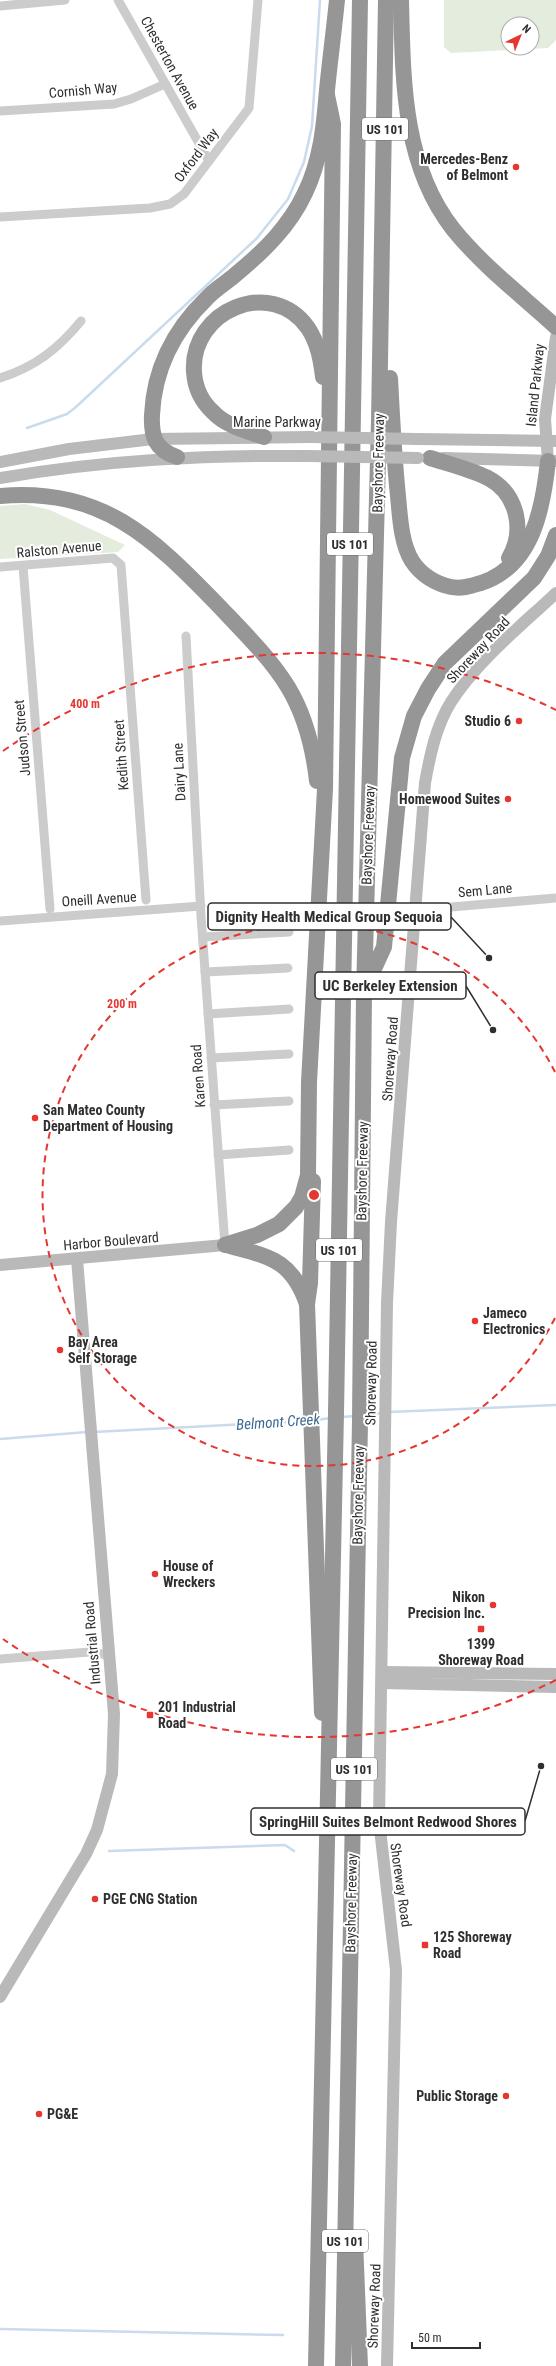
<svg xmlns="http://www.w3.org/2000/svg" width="556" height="2366" viewBox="0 0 556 2366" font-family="'Roboto Condensed',sans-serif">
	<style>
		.green { fill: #e3ecdd; fill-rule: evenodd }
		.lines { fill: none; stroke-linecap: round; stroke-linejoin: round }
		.stream { stroke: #c9dbec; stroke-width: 2.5 }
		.street { stroke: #ccc; stroke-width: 9 }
		.secondary { stroke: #b9b9b9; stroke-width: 12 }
		.highway { stroke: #969696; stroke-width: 16 }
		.secondary-bridge { stroke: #b9b9b9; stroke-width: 12 }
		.ring { fill: none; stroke: #e63631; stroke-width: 2; stroke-dasharray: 7 5 }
		.poi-dot { fill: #e63631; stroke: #fff; stroke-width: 1.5 }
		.labels { text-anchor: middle; stroke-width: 4; stroke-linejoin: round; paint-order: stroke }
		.shield { fill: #fff; stroke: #6d6d6d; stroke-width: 1 }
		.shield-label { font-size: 13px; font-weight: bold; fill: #2f2f2f }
		.street-label { font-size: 14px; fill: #2f2f2f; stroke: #fff }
		.poi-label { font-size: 14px; font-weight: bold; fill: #2f2f2f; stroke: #fff; text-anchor: start }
		.water-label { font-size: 15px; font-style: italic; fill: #3c6892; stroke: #fff }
		.centre { fill: #e63631; stroke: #fff; stroke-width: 2 }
		.ring-label { font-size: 12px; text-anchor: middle; font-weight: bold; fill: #e63631; stroke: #fff; stroke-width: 4; stroke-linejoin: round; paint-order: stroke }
		.leader { fill: none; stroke: #2f2f2f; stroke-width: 1.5 }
		.callout-dot { fill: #2f2f2f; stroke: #fff; stroke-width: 1.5 }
		.callout { fill: #fff; stroke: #2f2f2f; stroke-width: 1.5 }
		.callout-label { font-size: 15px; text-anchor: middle; font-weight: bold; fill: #2f2f2f }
	</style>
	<rect width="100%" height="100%" fill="#fff"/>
	<!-- green -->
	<g class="green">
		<path d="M444 0H556V40L548 48 451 53 444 47ZM508 24H532V48H508Z"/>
		<polygon points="25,504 50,510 125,545 118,552 0,559 0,506"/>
	</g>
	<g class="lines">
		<!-- stream -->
		<g class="stream">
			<polyline points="27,428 67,414 76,407 257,238 288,199 304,162 312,126 320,0"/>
			<polyline points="389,1412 556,1405"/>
			<polyline points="366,1415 383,1413"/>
			<polyline points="342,1417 355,1416"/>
			<polyline points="316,1420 331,1418"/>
			<polyline points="94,1432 305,1421"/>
			<polyline points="0,1439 87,1432"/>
			<polyline points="109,1851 285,1845 294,1851"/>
			<polyline points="0,2329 283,2335"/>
		</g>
		<!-- street -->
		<g class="street">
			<polyline points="118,0 209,161"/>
			<polyline points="0,6 65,0"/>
			<polyline points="0,111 114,104 131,99 165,84"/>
			<polyline points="0,217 150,208 170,204 184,194 249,108 258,0"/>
			<path d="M0 378C35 367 58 349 81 321"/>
			<polyline points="23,566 50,909"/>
			<polyline points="0,567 113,558 121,565 146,900"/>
			<polyline points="186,636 201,916 225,1245"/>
			<polyline points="416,910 556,898"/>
			<polyline points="0,921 201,906"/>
			<polyline points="203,937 289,932"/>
			<polyline points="205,972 288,968"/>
			<polyline points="208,1014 289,1009"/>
			<polyline points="211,1058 289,1054"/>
			<polyline points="214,1105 289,1101"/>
			<polyline points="218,1155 289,1150"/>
			<polyline points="0,1659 90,1652 108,1655"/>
		</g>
		<!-- secondary -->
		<g class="secondary">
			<polyline points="417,439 556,441"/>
			<polyline points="443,458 556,461"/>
			<polyline points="548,461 545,419 556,337"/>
			<polyline points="0,462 69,449 153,439 310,437"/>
			<path d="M0 478C105 460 203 455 308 456"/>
			<polyline points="0,1265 225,1245"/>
			<polyline points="382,1672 556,1674"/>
			<polyline points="382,1683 556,1687"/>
			<polyline points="0,1997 86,1854 97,1830 112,1774 114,1714 77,1259"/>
			<path d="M387 2366 396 1970 379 1820 387 1303 391 1222 425 783C430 755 436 726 451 702 478 660 520 627 556 593"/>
		</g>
		<!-- highway -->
		<g class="highway">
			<path d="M401 0C403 78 402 164 453 229 482 265 521 295 556 327"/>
			<path d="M390 378C392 418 394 457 398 496 400 517 401 543 412 561 421 575 436 584 451 587 462 589 471 586 481 583 533 566 543 508 548 461"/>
			<path d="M264 437C247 431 226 426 213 412 201 401 195 387 194 372 190 310 272 276 308 328 318 343 321 360 323 377"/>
			<path d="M177 457C155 450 151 436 152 415 154 370 174 330 207 298 215 289 226 283 235 275 264 251 289 227 305 193 321 160 324 126 327 90 330 60 334 30 337 0"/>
			<path d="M430 458C449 464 470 469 488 478 518 494 525 531 509 558"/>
			<path d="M0 496C101 487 152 537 217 604 275 665 307 693 317 781"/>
			<polyline points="367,984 384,947 402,758 414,716 428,689 445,663 534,578 548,556 556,535"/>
			<polyline points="313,1181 310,1283 307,1304 322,1713"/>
			<polyline points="225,1245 257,1235 279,1224 296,1207 302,1197 308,1175 309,1082 325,789 333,124 327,95"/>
			<path d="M227 1245C268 1257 291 1258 307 1304"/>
			<polyline points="355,2240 360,2366"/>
			<polyline points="316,2366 336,1413 360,0"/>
			<polyline points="343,2366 360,1421 364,993 379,421 386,0"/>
		</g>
		<!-- secondary-bridge -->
		<g class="secondary-bridge">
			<polyline points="310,437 417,439"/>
			<polyline points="308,456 418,458"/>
		</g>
	</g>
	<!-- distance rings -->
	<g class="ring">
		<path d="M555 1318A271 271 0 1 1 555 1072"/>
		<path d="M556 1680A542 542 0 0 1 3 1639M3 751A542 542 0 0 1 556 710"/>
	</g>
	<!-- markers -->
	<g class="poi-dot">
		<circle cx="516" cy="167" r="4"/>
		<circle cx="519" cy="721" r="4"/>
		<circle cx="508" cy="799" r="4"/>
		<circle cx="35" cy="1118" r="4"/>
		<circle cx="475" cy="1321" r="4"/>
		<circle cx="60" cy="1350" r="4"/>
		<circle cx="155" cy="1574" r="4"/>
		<circle cx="493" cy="1605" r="4"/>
		<rect x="477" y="1625" width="8" height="8" rx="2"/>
		<rect x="146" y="1711" width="8" height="8" rx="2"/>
		<circle cx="95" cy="1899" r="4"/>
		<rect x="421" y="1941" width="8" height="8" rx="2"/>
		<circle cx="506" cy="2096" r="4"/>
		<circle cx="39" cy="2114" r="4"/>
	</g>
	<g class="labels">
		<!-- shield labels -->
		<g class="shield">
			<rect x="362" y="118" width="46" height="22" rx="3"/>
			<rect x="327" y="533" width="46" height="22" rx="3"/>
			<rect x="316" y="1239" width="46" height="22" rx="3"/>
			<rect x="331" y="1758" width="46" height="22" rx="3"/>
			<rect x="322" y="2230" width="46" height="22" rx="3"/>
		</g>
		<g class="shield-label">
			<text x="385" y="134">US 101</text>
			<text x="350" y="549">US 101</text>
			<text x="339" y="1255">US 101</text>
			<text x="354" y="1774">US 101</text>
			<text x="345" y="2246">US 101</text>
		</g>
		<!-- street labels -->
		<g class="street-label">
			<text transform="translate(170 63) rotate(61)" y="5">Chesterton Avenue</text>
			<text transform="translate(83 90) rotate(-5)" y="5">Cornish Way</text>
			<text transform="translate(196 155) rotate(-53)" y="5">Oxford Way</text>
			<text transform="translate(535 385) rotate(-84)" y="5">Island Parkway</text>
			<text x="277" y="427">Marine Parkway</text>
			<text transform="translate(378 463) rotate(-89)" y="5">Bayshore Freeway</text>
			<text transform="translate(59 549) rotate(-5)" y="5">Ralston Avenue</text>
			<text transform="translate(478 650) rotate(-47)" y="5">Shoreway Road</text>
			<text transform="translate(22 738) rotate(-95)" y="5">Judson Street</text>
			<text transform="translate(121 755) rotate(-94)" y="5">Kedith Street</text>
			<text transform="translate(179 772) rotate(-93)" y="5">Dairy Lane</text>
			<text transform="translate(368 835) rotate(-88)" y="5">Bayshore Freeway</text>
			<text transform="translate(485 890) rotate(-5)" y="5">Sem Lane</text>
			<text transform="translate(99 899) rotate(-4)" y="5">Oneill Avenue</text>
			<text transform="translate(390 1059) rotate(-86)" y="5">Shoreway Road</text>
			<text transform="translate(198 1076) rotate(-94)" y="5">Karen Road</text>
			<text transform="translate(362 1171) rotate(-89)" y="5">Bayshore Freeway</text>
			<text transform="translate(111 1241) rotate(-5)" y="5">Harbor Boulevard</text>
			<text transform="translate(371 1383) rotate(-89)" y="5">Shoreway Road</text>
			<text transform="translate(358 1495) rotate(-89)" y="5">Bayshore Freeway</text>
			<text transform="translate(92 1643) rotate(-95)" y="5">Industrial Road</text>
			<text transform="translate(401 1885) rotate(82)" y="5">Shoreway Road</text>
			<text transform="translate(351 1903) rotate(-89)" y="5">Bayshore Freeway</text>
			<text transform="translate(374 2306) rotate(-88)" y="5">Shoreway Road</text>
		</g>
		<!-- poi labels -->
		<g class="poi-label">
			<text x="508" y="164" text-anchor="end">Mercedes-Benz<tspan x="508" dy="16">of Belmont</tspan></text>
			<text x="511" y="726" text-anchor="end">Studio 6</text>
			<text x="500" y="804" text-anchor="end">Homewood Suites</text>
			<text x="43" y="1115">San Mateo County<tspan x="43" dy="16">Department of Housing</tspan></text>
			<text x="483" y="1318">Jameco<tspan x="483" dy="16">Electronics</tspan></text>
			<text x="68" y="1347">Bay Area<tspan x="68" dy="16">Self Storage</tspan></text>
			<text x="163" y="1571">House of<tspan x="163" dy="16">Wreckers</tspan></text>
			<text x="485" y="1602" text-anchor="end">Nikon<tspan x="485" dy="16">Precision Inc.</tspan></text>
			<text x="481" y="1649" text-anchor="middle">1399<tspan x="481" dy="16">Shoreway Road</tspan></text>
			<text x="158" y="1712">201 Industrial<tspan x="158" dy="16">Road</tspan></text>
			<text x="103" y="1904">PGE CNG Station</text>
			<text x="433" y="1942">125 Shoreway<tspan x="433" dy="16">Road</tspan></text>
			<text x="498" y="2101" text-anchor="end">Public Storage</text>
			<text x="47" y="2119">PG&amp;E</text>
		</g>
		<!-- water labels -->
		<g class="water-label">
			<text transform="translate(278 1422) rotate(-4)" y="5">Belmont Creek</text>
		</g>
	</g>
	<circle cx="314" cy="1195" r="6" class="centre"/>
	<g class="ring-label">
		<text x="85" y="708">400 m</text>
		<text x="122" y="1008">200 m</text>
	</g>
	<!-- callouts -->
	<path class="leader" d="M489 958L451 917M493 1030L466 986M541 1766L525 1821"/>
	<g class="callout-dot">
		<circle cx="489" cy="958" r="4"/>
		<circle cx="493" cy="1030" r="4"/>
		<circle cx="541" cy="1766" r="4"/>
	</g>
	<g class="callout">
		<rect x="208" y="903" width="243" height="27" rx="4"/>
		<rect x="315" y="972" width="151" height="27" rx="4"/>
		<rect x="251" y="1808" width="274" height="27" rx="4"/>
	</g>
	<g class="callout-label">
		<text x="329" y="922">Dignity Health Medical Group Sequoia</text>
		<text x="390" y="991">UC Berkeley Extension</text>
		<text x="388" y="1827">SpringHill Suites Belmont Redwood Shores</text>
	</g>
	<!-- north arrow -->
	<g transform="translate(520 36) rotate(43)"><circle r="19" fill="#ffffff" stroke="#acacac"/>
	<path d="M0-3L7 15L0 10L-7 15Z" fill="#e63631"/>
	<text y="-6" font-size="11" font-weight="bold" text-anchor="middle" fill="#2f2f2f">N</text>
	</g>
	<!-- scale -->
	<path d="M412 2342v6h68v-6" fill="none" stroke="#2f2f2f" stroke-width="2"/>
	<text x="418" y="2342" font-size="12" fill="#2f2f2f" stroke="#ffffff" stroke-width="3" paint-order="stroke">50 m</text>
</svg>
